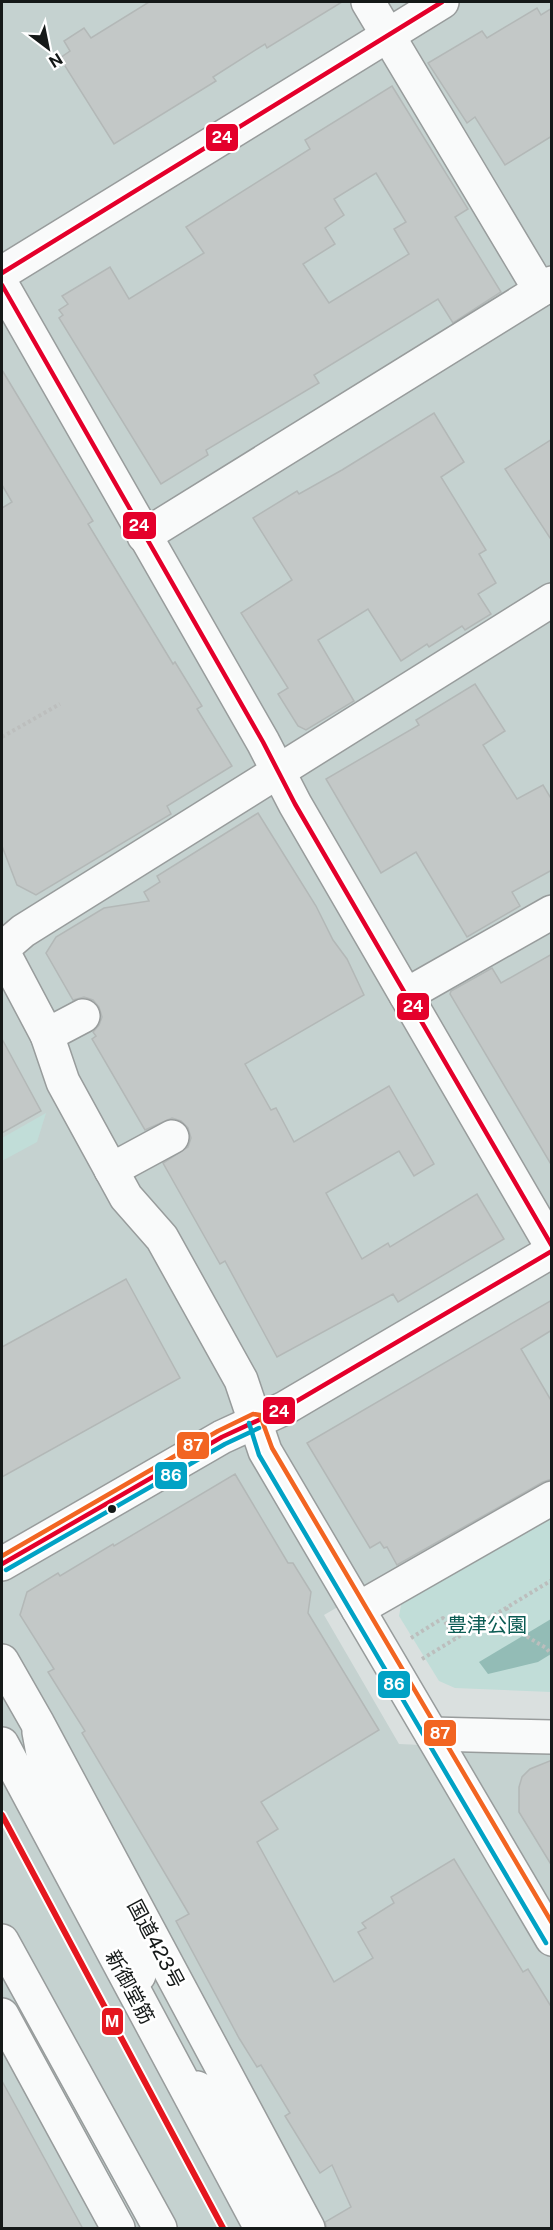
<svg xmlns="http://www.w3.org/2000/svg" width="553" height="2230" viewBox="0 0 553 2230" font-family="'Public Sans','Noto Sans JP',sans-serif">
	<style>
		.built { fill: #c5d2d0 }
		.green { fill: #c1ddd8 }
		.water { fill: #93bcb6 }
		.building { fill: #c3c8c7; stroke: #b3b8b7; stroke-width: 1.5; fill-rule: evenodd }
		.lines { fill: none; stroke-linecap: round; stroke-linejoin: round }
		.minor-casing { stroke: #989c9c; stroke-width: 36 }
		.highway-casing { stroke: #989c9c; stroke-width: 36 }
		.path { stroke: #bcbebd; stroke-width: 4; stroke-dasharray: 3 3; stroke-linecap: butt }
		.minor { stroke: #f9fafa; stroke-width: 33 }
		.highway { stroke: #f9fafa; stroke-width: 33 }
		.bus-1-casing { stroke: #fff; stroke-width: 9 }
		.bus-2-casing { stroke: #fff; stroke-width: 9 }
		.bus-3-casing { stroke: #fff; stroke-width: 9 }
		.bus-1 { stroke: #e4002b; stroke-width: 4.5 }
		.bus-2 { stroke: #01a2c5; stroke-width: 4.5 }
		.bus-3 { stroke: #f26522; stroke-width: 4.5 }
		.metro-1-casing { stroke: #fff; stroke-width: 10 }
		.metro-1 { stroke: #e5171f; stroke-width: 6 }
		.bus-dot { fill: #151918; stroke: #fff; stroke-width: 2 }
		.labels { text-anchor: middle; stroke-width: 5; stroke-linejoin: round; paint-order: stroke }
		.park-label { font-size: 20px; fill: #0c5c54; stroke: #fff }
		.street-label { font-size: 20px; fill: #151918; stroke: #fff }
		.line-badge { stroke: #fff; stroke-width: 2 }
		.badge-label { font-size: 16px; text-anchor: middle; font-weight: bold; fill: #fff }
	</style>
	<rect width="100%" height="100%" fill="#dae0df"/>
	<!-- built -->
	<polygon class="built" points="2,2 551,2 551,1483 324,1615 399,1744 551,1751 551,2228 2,2228"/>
	<!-- green -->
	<g class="green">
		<polygon points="46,1113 37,1142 2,1161 2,1138"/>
		<polygon points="551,1512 551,1692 455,1688 439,1681 399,1616 402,1600"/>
	</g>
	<!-- water -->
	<polygon class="water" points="551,1619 551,1654 538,1662 488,1674 479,1662"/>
	<!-- building -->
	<g class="building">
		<polygon points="149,2 342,2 267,48 265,44 213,77 216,81 114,144 60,58 70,51 64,41 84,28 91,38"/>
		<polygon points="537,8 541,15 552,8 552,136 505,165 475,117 467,123 428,63 482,31 487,38"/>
		<path d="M392 86 468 209 455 217 501 292 453 323 438 299 314 375 319 383 206 450 208 455 161 484 59 318 63 315 59 310 68 304 62 296 110 267 129 299 204 253 186 227 310 149 305 140ZM376 173 406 222 394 229 409 254 329 303 303 264 335 244 325 228 344 215 334 199Z"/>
		<polygon points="2,370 93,521 88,524 173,664 175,662 202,706 197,709 232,766 167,806 171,814 36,895 17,885 2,846 2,508 12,502 2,485"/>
		<polygon points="434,413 464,462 441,477 486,550 479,554 496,583 478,594 491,614 465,630 462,626 429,647 427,644 401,661 368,609 318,640 354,701 306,730 298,726 278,694 288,688 241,613 292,580 253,518 297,491 299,494 342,470"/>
		<polygon points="552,439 552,541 505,469"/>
		<polygon points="475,684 505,731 483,745 517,799 543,785 552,800 552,870 512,892 520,906 467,937 416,852 381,873 326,779 419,725 416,720"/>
		<polygon points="258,813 316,906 333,940 347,959 364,995 245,1064 271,1110 276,1108 294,1142 389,1086 434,1164 414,1176 399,1151 326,1193 362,1259 388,1243 390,1247 477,1194 504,1239 398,1302 393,1294 277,1357 225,1261 220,1264 163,1163 188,1147 191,1138 188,1128 181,1121 172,1118 145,1130 92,1039 96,1036 93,1032 99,1025 102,1017 99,1007 93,1000 84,997 73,1000 46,953 56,937 104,908 149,901 144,892 160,882 157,876"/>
		<polygon points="552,954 552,1166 450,994 451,991 492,968 501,983"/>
		<polygon points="2,1039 41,1111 2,1133"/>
		<polygon points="126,1279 180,1378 2,1477 2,1347"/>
		<polygon points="552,1300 552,1330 521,1349 552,1402 552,1479 543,1482 397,1565 387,1547 384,1548 380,1542 370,1548 307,1443"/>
		<polygon points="235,1474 288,1563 293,1563 311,1592 308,1613 379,1730 261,1802 278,1829 257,1842 334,1982 373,1958 358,1932 366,1928 362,1923 394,1903 391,1897 454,1859 523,1972 528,1969 552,2008 552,2229 327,2229 325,2222 351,2207 332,2165 320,2173 285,2116 290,2113 261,2065 257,2067 239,2038 176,1921 189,1914 82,1733 85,1731 48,1672 54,1669 20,1615 27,1592 58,1573 60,1576 113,1544 114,1546"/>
		<polygon points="552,1760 552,1866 519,1812 519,1787 522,1777 530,1769"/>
		<polygon points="2,2081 83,2229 2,2229"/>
	</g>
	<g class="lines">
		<defs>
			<g id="minor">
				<polyline points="368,2 540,290"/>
				<polyline points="2,285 263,742 295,804 552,1247"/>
				<polyline points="144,536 552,283"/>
				<polyline points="2,949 23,931 552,600"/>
				<polyline points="2,950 47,1035 63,1082 126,1197 162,1238 241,1380 265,1451 552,1939"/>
				<polyline points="406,995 552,912"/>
				<polyline points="47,1035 83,1016"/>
				<polyline points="111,1170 172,1137"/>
				<polyline points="2,1564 222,1437 285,1408 552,1251"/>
				<polyline points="358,1609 552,1498"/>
				<polyline points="39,1732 47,1775 66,1825 137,1961 139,1975"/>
				<polyline points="432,1734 552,1737"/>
				<polyline points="197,2088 210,2095 271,2210 289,2228"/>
			</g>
			<g id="highway">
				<polyline points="2,273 442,2"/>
				<polyline points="2,1661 38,1724 308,2228"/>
				<polyline points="2,1744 261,2228"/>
				<polyline points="2,1941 160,2228"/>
				<polyline points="2,2015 118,2228"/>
			</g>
		</defs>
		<!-- minor casing -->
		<use href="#minor" class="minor-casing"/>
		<!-- highway casing -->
		<use href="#highway" class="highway-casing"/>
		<!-- path -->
		<g class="path">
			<polyline points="2,737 60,704"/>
			<polyline points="506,1608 521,1633 546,1648 552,1655"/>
			<polyline points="411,1638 443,1618 455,1638"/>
			<polyline points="422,1659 552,1580"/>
		</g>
		<!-- minor -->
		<use href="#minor" class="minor"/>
		<!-- highway -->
		<use href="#highway" class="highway"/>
		<defs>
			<g id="bus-1">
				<polyline points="2,273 442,2"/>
				<polyline points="2,285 263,742 295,804 552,1246"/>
				<polyline points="2,1564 222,1437 285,1408 552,1251"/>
			</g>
			<g id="bus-2">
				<polyline points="249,1423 259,1455 546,1943"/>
				<polyline points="6,1570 225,1444 259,1428"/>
			</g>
			<polyline id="bus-3" points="2,1556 218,1431 253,1414 260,1415 272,1448 552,1923"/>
		</defs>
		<!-- bus-1 casing -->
		<use href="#bus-1" class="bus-1-casing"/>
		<!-- bus-2 casing -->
		<use href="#bus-2" class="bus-2-casing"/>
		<!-- bus-3 casing -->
		<use href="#bus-3" class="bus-3-casing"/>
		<!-- bus-1 -->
		<use href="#bus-1" class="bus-1"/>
		<!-- bus-2 -->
		<use href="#bus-2" class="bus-2"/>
		<!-- bus-3 -->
		<use href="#bus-3" class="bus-3"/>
		<defs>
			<polyline id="metro-1" points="2,1815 223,2228"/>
		</defs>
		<!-- metro-1 casing -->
		<use href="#metro-1" class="metro-1-casing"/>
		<!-- metro-1 -->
		<use href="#metro-1" class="metro-1"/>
	</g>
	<!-- markers -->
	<circle class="bus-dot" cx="112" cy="1509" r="5"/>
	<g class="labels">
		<!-- park labels -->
		<g class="park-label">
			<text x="487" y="1632">豊津公園</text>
		</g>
		<!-- street labels -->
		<g class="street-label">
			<text transform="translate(156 1944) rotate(62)" y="7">国道423号</text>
			<text transform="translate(130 1987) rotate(62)" y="7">新御堂筋</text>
		</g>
	</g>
	<g class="line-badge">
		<rect x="205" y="123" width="34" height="29" rx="6" fill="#e4002b"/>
		<rect x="122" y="511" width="35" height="29" rx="6" fill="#e4002b"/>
		<rect x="396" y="992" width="34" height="29" rx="6" fill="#e4002b"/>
		<rect x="262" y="1396" width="34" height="29" rx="6" fill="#e4002b"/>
		<rect x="176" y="1431" width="34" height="29" rx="6" fill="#f26522"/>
		<rect x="154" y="1461" width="34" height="29" rx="6" fill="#01a2c5"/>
		<rect x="377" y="1670" width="34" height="29" rx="6" fill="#01a2c5"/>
		<rect x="423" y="1719" width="34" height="28" rx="6" fill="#f26522"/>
		<rect x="101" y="2007" width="23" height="29" rx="6" fill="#e5171f"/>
	</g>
	<g class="badge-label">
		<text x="222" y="143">24</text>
		<text x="139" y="531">24</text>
		<text x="413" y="1012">24</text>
		<text x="279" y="1417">24</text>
		<text x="193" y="1451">87</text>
		<text x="171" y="1481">86</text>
		<text x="394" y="1690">86</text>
		<text x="440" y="1739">87</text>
		<text x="112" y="2027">M</text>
	</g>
	<!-- border -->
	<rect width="553" height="2230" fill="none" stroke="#151918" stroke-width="6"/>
	<!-- north arrow -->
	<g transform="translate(48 48) rotate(148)" stroke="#ffffff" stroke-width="4.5" paint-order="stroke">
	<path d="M0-4.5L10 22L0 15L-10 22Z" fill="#151918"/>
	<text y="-9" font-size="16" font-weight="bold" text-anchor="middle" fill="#151918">N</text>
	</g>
</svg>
